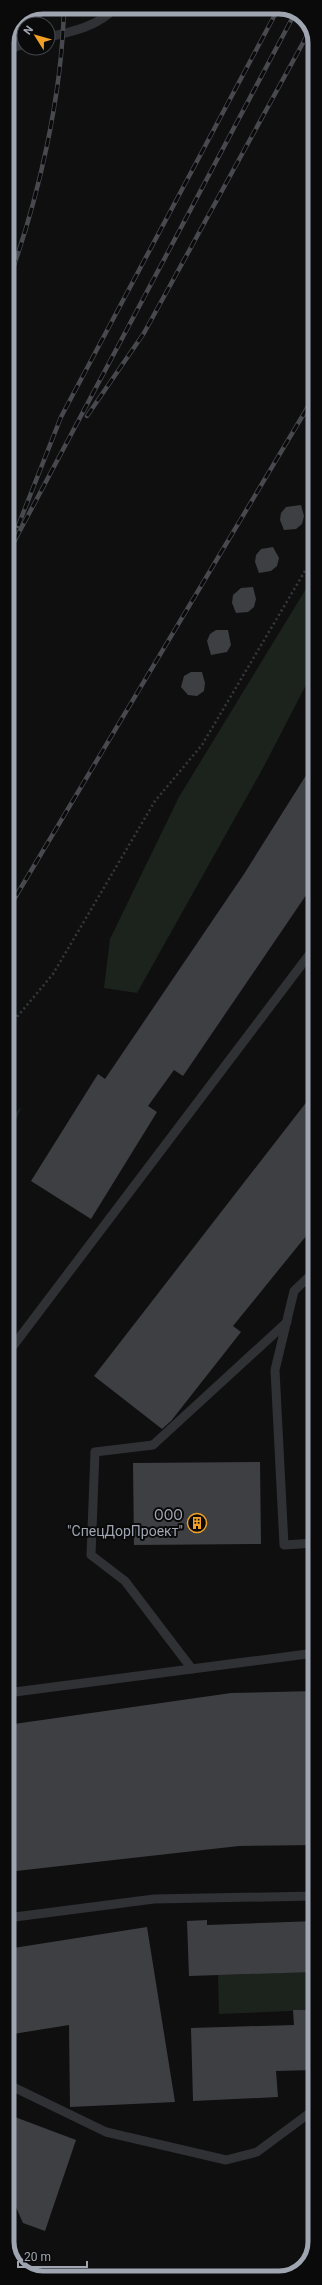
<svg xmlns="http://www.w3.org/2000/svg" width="322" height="2285" viewBox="0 0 322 2285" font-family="Roboto,sans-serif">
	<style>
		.green { fill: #1b231c }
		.building { fill: #3e3f43 }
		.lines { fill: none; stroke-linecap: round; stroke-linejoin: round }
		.path { stroke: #36383c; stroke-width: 2.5; stroke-dasharray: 2 3; stroke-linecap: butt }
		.lane { stroke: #303135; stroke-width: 9 }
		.rail-casing { stroke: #47494e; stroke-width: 4.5 }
		.rail { stroke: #0a0a0b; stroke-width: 3; stroke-dasharray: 9; stroke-linecap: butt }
		.labels { text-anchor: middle; stroke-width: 4; stroke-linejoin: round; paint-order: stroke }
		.poi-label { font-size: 14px; fill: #a0a6b1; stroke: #0a0a0b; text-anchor: end }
		.rim { fill: none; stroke: #a0a6b1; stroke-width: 5 }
	</style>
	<rect width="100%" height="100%" fill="#0f0f10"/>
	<!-- green -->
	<g class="green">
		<polygon points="315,574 315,672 307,683 263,768 137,993 104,988 110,939 179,797"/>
		<polygon points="21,1107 7,1146 7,1122"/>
		<polygon points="309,1972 311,2010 219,2014 218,1975"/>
	</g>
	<!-- building -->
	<g class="building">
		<polygon points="301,505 304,516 302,524 296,529 284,530 280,520 281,513 286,507"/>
		<polygon points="273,547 279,558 277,566 271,571 259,573 255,562 256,555 261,549"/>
		<polygon points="253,587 256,599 254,607 248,612 236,613 232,603 233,595 241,588"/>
		<polygon points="216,630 228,630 231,645 227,652 211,655 207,641 210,634"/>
		<polygon points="191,672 202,672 205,683 204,691 197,696 188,695 181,687 184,676"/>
		<polygon points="315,761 315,882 183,1076 174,1070 148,1106 157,1112 91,1219 31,1181 98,1074 105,1079 244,874"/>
		<polygon points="315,1091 315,1225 233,1326 241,1332 171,1421 162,1429 94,1376"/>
		<polygon points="260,1462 261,1544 134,1545 133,1463"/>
		<polygon points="315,1691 315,1845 239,1846 7,1872 7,1725 231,1693"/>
		<polygon points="207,1920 207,1925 315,1921 315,1972 189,1976 187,1921"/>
		<polygon points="147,1927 175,2102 70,2107 69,2025 7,2035 7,1949"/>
		<polygon points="293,2010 315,2010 315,2070 276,2071 278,2097 193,2101 191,2028 294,2025"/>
		<polygon points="7,2114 76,2140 45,2231 23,2223 15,2205 7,2198"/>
	</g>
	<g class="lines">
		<!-- path -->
		<g class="path">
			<polyline points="7,1009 17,1017"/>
			<polyline points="7,1034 17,1017 53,974 155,801 202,745 315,554"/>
		</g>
		<!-- lane -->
		<g class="lane">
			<path d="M48 37C72 32 99 26 116 7"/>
			<polyline points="7,50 24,44"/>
			<polyline points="315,1271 294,1291 275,1370 284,1545 315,1543"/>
			<polyline points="7,1354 315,947"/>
			<polyline points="192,1669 125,1581 91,1555 95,1452 153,1445 287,1322"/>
			<polyline points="7,1693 315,1653"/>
			<polyline points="7,1918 154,1899 315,1896"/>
			<polyline points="7,2084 106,2132 226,2160 257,2152 315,2109"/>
		</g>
		<defs>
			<g id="rail">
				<path d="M7 285C38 201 62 97 64 7"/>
				<polyline points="87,416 144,333 310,30"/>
				<polyline points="18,526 61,417 279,7"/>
				<polyline points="7,555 295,13"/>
				<polyline points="7,911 315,395"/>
			</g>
		</defs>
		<!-- rail casing -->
		<use href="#rail" class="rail-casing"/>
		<!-- rail -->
		<use href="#rail" class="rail"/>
	</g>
	<!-- icons -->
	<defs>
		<symbol id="building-ring" viewBox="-11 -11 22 22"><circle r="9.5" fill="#0a0a0b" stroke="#f2a125" stroke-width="1.5"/><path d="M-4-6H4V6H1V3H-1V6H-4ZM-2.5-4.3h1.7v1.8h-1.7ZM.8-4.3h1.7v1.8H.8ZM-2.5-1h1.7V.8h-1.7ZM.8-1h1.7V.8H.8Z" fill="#f2a125"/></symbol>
	</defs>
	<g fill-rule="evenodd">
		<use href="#building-ring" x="186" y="1512" width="22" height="22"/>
	</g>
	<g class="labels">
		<!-- poi labels -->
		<g class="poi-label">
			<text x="183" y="1520">ООО<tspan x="183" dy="16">"СпецДорПроект"</tspan></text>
		</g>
	</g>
	<!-- crop -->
	<path d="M0 0H322V2285H0ZM43 14H279A29 29 0 0 1 308 43V2242A29 29 0 0 1 279 2271H43A29 29 0 0 1 14 2242V43A29 29 0 0 1 43 14Z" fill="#0a0a0b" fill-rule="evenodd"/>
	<path class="rim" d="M43 14H279A29 29 0 0 1 308 43V2242A29 29 0 0 1 279 2271H43A29 29 0 0 1 14 2242V43A29 29 0 0 1 43 14Z"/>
	<!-- north arrow -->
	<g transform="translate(36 36) rotate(307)"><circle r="19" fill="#0a0a0b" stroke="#46484d"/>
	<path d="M0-3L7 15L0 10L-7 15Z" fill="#f2a125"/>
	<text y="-6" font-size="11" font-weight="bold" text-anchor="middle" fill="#a0a6b1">N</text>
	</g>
	<!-- scale -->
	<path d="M18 2261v6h69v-6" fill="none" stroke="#a0a6b1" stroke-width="2"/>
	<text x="24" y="2261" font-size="12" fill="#a0a6b1" stroke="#0a0a0b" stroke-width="3" paint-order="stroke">20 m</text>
</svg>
